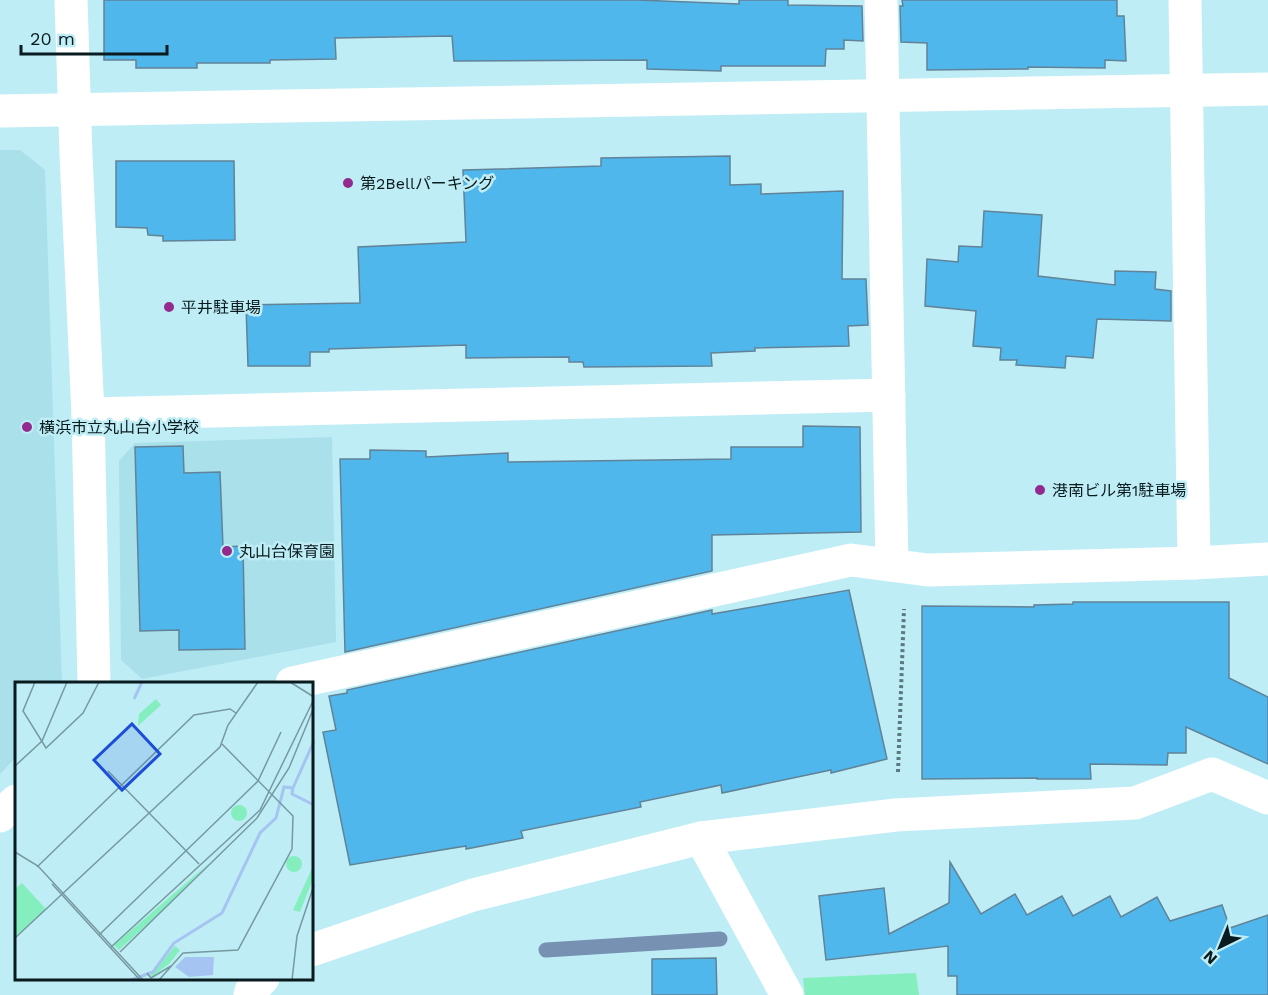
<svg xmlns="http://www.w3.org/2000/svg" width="1268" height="995" viewBox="0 0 1268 995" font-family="'Work Sans','Noto Sans JP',sans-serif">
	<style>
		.built { fill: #a9e0ea }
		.green { fill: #85eebf }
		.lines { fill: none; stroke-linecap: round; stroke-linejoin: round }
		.stream { stroke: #7691b2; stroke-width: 15 }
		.building { fill: #50b7ec; stroke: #618397; stroke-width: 1.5 }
		.path { stroke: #5b7a7f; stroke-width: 4; stroke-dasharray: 3 3; stroke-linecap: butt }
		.minor { stroke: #fff; stroke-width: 33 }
		.poi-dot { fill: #932b8f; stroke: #bfedf6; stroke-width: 2 }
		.labels { text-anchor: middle; stroke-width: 5; stroke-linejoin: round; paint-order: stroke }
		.poi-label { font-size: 16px; fill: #091b1e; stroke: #bfedf6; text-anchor: start }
		.inset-river { fill: none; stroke: #a5c4f2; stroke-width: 3 }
		.inset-road { fill: none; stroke: #7699a0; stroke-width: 1.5 }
		.view { fill: #1d4ed8; fill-opacity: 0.15; stroke: #1d4ed8; stroke-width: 3 }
		.inset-edge { fill: none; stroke: #091b1e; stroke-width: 3 }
	</style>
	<rect width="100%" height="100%" fill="#bfedf6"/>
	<!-- built -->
	<g class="built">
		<polygon points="0,150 20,150 45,170 62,683 16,683 16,757 0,774"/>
		<polygon points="332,437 336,642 142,679 121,660 119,461 135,443"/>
	</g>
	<!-- green -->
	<polygon class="green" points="916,973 919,995 805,995 803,978"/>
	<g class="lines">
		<!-- stream -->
		<polyline class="stream" points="546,950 720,939"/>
	</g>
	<!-- building -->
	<g class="building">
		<polygon points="104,0 637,0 739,4 739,0 788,0 788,5 862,6 863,41 844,40 844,49 826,49 825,66 721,66 721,71 647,69 647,60 454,61 452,36 335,38 336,59 270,60 270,63 197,63 197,68 136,68 136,60 104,60"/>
		<polygon points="902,0 1117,0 1117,16 1124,16 1126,61 1105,60 1105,68 1028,67 1028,69 927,70 927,43 901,42 900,6 903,6"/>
		<polygon points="730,156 730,185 761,184 761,194 843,191 842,279 866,279 868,325 848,326 849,346 755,348 755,351 711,353 712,366 584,367 583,362 569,362 569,357 466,358 466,345 329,349 329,352 310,352 310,366 248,366 246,305 360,303 358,247 466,242 463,170 601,166 601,158"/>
		<polygon points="116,161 234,161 235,240 163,241 163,236 148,235 147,228 116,227"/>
		<polygon points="984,211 1042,215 1038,276 1115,285 1115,271 1156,272 1155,289 1171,291 1171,321 1097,319 1093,358 1066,356 1065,368 1016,365 1017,360 1000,360 1001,348 973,346 976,311 925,306 927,259 958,262 959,246 982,247"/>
		<polygon points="803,426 860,427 861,532 712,535 712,571 345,652 340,459 370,459 370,450 426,451 426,457 508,453 508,462 731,459 731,447 803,447"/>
		<polygon points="183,446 184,473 220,472 223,547 243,546 245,649 179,650 179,630 140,631 135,447"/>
		<polygon points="849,590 887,759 831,773 831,770 722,793 721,785 640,802 641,807 521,831 523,838 466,849 466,846 350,865 323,732 336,730 329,696 347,693 347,690 712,610 712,614"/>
		<polygon points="1073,602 1229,602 1229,678 1268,697 1268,764 1186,727 1186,753 1168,753 1167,765 1090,764 1091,779 1037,779 1037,778 922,779 922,606 1034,607 1034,605 1073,604"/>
		<polygon points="950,862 981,914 1015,894 1027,915 1062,896 1073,916 1110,896 1121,917 1157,897 1170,921 1222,905 1230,928 1268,915 1268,995 957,995 957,976 948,976 948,946 826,960 819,896 884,888 889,934 949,903"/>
		<polygon points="716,958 717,995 652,995 652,959"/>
	</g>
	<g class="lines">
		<!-- path -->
		<polyline class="path" points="898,772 904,609"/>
		<!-- minor -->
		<g class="minor">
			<polyline points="71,0 76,155 88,414 94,683"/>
			<polyline points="881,0 892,565"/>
			<polyline points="1185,0 1194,563"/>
			<polyline points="0,111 1268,89"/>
			<polyline points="88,414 889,395"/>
			<polyline points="292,683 851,560 928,570 1194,563 1268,559"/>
			<polyline points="0,816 16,801"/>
			<polyline points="701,838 787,995"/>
			<polyline points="312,950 473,895 701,838 896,815 1135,803 1212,774 1268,798"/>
			<polyline points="250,995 251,991 263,978"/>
		</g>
	</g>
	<!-- markers -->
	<g class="poi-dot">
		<circle cx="348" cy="183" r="6"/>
		<circle cx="169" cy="307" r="6"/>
		<circle cx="27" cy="427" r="6"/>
		<circle cx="1040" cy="490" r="6"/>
		<circle cx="227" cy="551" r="6"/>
	</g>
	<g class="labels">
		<!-- poi labels -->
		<g class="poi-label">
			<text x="360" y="189">第2Bellパーキング</text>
			<text x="181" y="313">平井駐車場</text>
			<text x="39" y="433">横浜市立丸山台小学校</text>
			<text x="1052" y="496">港南ビル第1駐車場</text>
			<text x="239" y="557">丸山台保育園</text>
		</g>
	</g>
	<!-- overview -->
	<g transform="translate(15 682)">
		<rect width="298" height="298" fill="#bfedf6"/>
		<path d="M141 17 146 23 123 44 124 32ZM216 131a8 8 0 1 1 16 0a8 8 0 1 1-16 0ZM271 182a8 8 0 1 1 16 0a8 8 0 1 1-16 0ZM193 182 147 229 104 268 99 263ZM298 184V197L285 230 278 228ZM7 201 31 227 0 255V207ZM160 264 165 268 155 281 137 295 135 294Z" fill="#85eebf"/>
		<path d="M170 275H199L198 293 174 295 160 285Z" fill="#a5c4f2"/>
		<path class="inset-river" d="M119 17 127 0M278 106 299 59M278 106 277 112 299 123M116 298 138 290 159 261 207 231 245 151 261 136 269 105 278 106"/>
		<path class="inset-road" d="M20 0 8 29 31 66 68 31 84 0M275 0 299 15M0 84 27 59 52 0M93 89 184 182M0 170 23 184 128 298M22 185 179 33 215 27 221 31M37 202 125 298M84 253 243 99 266 50M0 256 205 65 213 43 243 0M95 266 245 128 299 17M105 270 242 136 274 86 299 25M132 291 136 296 156 284M144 298 168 271 223 268 277 167 278 134 207 62M277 298 282 254 299 203"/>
		<path class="view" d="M117 42 145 72 107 108 79 78Z"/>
		<rect width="298" height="298" class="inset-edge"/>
	</g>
	<!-- north arrow -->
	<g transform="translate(1220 947) rotate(223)" stroke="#bfedf6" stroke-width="4.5" paint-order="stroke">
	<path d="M0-4.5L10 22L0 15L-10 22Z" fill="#091b1e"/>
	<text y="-9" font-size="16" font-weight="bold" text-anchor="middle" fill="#091b1e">N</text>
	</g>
	<!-- scale -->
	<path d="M21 45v9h146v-9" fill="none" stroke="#091b1e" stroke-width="3"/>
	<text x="30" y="45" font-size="18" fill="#091b1e" stroke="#bfedf6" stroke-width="4.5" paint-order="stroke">20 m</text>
</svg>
